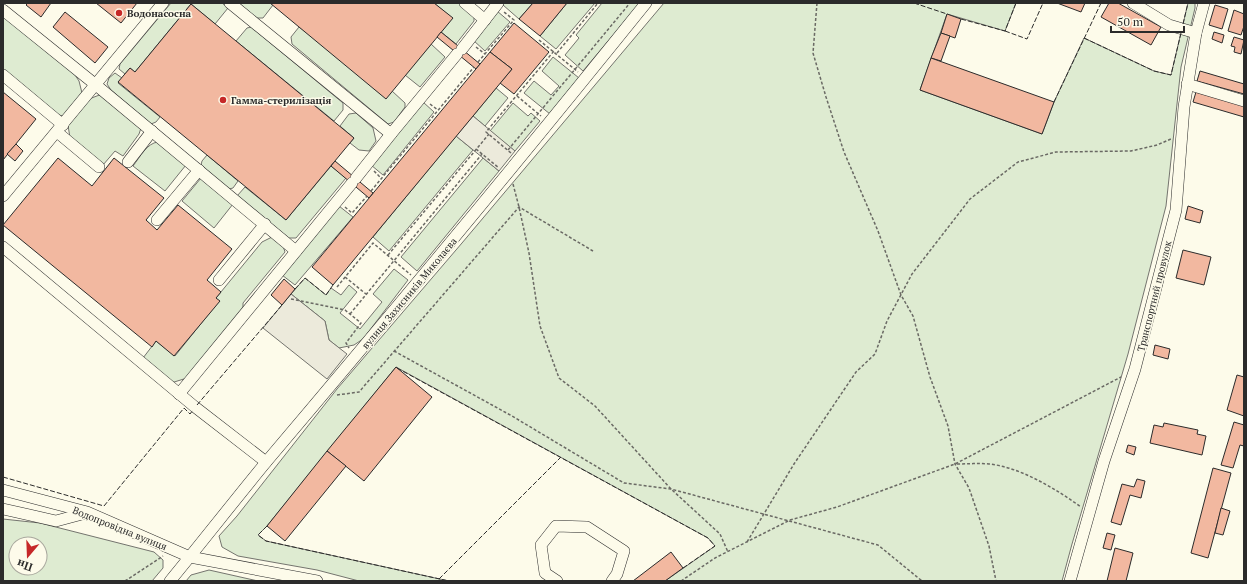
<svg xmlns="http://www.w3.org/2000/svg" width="1247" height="584" viewBox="0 0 1247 584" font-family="'PT Serif',serif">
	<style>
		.green { fill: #deebd1; stroke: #74746e; fill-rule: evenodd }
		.parking { fill: #eceadb; stroke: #74746e }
		.building { fill: #f2b8a0; stroke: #2b2b2b }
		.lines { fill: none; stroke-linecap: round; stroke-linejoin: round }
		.minor-casing { stroke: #2b2b2b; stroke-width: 12 }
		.path { stroke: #6a6964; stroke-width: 1.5; stroke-dasharray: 3 2; stroke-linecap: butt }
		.minor { stroke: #fdfbea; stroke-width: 11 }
		.fence { stroke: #2b2b2b; stroke-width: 1; stroke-dasharray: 5 2; stroke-linecap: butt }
		.poi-dot { fill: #c62828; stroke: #fdfbea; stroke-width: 1.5 }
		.labels { text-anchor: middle; stroke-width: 3; stroke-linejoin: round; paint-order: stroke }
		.poi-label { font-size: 10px; font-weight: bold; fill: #2b2b2b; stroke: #fdfbea; text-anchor: start }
		.street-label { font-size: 10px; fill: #2b2b2b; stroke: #fdfbea }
	</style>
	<rect width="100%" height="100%" fill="#fdfbea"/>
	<!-- green -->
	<g class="green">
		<polygon points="171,3 222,3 228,8 215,24 191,4 135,72 130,68 125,74 119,69 120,64"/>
		<polygon points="239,3 270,3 273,5 263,18 257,18"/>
		<polygon points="434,3 460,3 474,16 474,21 456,44 441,32 452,18"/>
		<polygon points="504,3 533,3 519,19 503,5"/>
		<polygon points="567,3 595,3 556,49 540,36"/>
		<polygon points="602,3 640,3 583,71 565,55 579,38 576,35"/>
		<polygon points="664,3 1016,3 1005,31 947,14 920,90 1042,134 1054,102 1084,38 1154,71 1171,75 1188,3 1195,3 1195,8 1181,67 1166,206 1128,354 1072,544 1062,581 665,581 715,546 708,538 396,367 267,526 258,535 266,541 449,581 359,581 317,570 238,556 222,547 219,536 237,516 337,389 462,243"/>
		<polygon points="497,11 510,22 485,51 473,40"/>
		<polygon points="3,15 73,72 79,81 82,93 64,116 58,115 3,70"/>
		<polygon points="251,27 343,103 343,110 334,121 236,41 247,28"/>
		<polygon points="299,27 392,91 405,103 405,107 394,122 388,124 292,44 291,37"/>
		<polygon points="431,44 445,57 420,87 405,75"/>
		<polygon points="553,57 579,78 550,114 524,93 534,81 551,95 559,86 542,71"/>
		<polygon points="115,73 122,78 118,83 160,117 156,122 151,124 111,90 107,84 109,78"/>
		<polygon points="496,88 508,98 485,126 473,116"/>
		<polygon points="102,94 141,128 139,134 123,156 115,151 103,165 70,138 68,125 89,99"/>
		<polygon points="423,102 434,112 383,175 371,165"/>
		<polygon points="513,103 528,116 531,113 540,121 515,151 490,131"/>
		<polygon points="356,113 373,128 376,141 369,151 359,150 350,143 354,138 340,126 349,114"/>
		<polygon points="456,136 473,150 389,251 373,237"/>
		<path d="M158 142 186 165 165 191 133 166C140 157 147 143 158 142Z"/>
		<polygon points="207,155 238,181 233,188 229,189 201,165 202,161"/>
		<polygon points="483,158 499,171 417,271 401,257"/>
		<polygon points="331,166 346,178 296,238 289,238 237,196 245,187 286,220"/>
		<polygon points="201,178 233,204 214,228 182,201"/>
		<polygon points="339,206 353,217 295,285 282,275"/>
		<polygon points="272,237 283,246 285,252 243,303 243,310 187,378 171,383 143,358 156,341 175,356 219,301 216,298 262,242"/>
		<polygon points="394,269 408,280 363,339 354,345 339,348 329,340 325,321 291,294 305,278 326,295 331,288 341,295 349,285 357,292 340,313 360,329 382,302 373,294"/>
		<path d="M3 519 40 523 154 552 163 560V568L152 581H3ZM16 544H40V568H16Z"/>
		<polygon points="209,570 258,581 186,581 191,575"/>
	</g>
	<!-- parking -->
	<g class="parking">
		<polygon points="473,116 515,151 499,171 456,136"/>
		<polygon points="291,294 325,321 329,340 347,354 327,379 263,328"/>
	</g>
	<!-- building -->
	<g class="building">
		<polygon points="28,3 51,3 41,17 26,5"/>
		<polygon points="96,3 137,3 121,23"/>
		<polygon points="270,3 434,3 453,18 386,99"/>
		<polygon points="533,3 567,3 540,36 519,19"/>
		<polygon points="1057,3 1085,3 1081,12"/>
		<polygon points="1109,3 1118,3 1161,27 1151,45 1101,17"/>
		<polygon points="191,4 354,138 286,220 118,82 130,68 135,72"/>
		<polygon points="1215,5 1228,9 1222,29 1209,25"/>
		<polygon points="1234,10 1244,14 1244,26 1241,35 1228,31"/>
		<polygon points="65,12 108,47 95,63 53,27"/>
		<polygon points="947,14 961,19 955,38 941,33"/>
		<polygon points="514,23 549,52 514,94 500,83 512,69 490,52"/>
		<polygon points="441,32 480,64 476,69 437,37"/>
		<polygon points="1214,32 1224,35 1222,43 1212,39"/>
		<polygon points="941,33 950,36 941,61 931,58"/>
		<polygon points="1234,37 1244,40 1241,54 1234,52 1235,47 1231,46"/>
		<polygon points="490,52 512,69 333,285 312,267"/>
		<polygon points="931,58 1054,102 1042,134 920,90"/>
		<polygon points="1200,71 1244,84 1244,94 1197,81"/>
		<polygon points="3,92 36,119 3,160"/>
		<polygon points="1196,92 1244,106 1244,117 1193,102"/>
		<polygon points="16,144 23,151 15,161 7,154"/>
		<polygon points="58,158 92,186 114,158 164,198 146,220 157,230 178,205 232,249 207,280 221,292 216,298 220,301 174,356 156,341 152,347 3,225"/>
		<polygon points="335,161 373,193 369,198 331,166"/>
		<polygon points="1188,206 1203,211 1200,223 1185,219"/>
		<polygon points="1183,250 1211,257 1204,285 1176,278"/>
		<polygon points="284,279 295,289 282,305 271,295"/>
		<polygon points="1155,345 1170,349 1168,359 1153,355"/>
		<polygon points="396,367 432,397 364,481 327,451"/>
		<polygon points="1237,375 1244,377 1244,416 1227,410"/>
		<polygon points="1234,422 1244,425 1244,446 1240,445 1233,468 1221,465"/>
		<polygon points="1164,423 1198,430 1197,434 1206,436 1202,455 1150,443 1154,425 1163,427"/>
		<polygon points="1128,445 1136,447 1134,455 1126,452"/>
		<polygon points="327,451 346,466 285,541 267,526"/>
		<polygon points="1213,468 1231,473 1208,558 1191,553"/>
		<polygon points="1137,479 1145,481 1141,498 1130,495 1121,525 1111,522 1122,484 1134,487"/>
		<polygon points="1221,508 1230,511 1223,535 1215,533"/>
		<polygon points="1107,533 1115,535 1111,550 1103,548"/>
		<polygon points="1115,548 1133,553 1126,581 1107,581"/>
		<polygon points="671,552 683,568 665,581 633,581"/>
	</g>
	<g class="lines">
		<defs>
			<g id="minor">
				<polyline points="230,3 391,134 457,54"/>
				<polyline points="465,3 485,20"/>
				<polyline points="1133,3 1169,25 1196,33"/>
				<polyline points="3,10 96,85 296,251"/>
				<polyline points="462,49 498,3"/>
				<polyline points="3,75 63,125"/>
				<polyline points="1187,84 1244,101"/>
				<polyline points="57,132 99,167"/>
				<polyline points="128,162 152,131"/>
				<polyline points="356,178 391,134"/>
				<polyline points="3,196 163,3"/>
				<polyline points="157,220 199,170"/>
				<polyline points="3,247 195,407 266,462"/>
				<polyline points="219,280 265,224"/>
				<polyline points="179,394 352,183"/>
				<polyline points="3,490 87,512 190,557 317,581"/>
				<polyline points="3,509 56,521 86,513"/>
				<path d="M170 581C203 541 234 501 267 461 395 310 522 157 646 3"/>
				<polyline points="557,581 545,573 541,545 556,526 587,527 624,551 617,574 612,581"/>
				<polyline points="1070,581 1104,461 1135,369 1176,210 1184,107 1196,33 1204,3"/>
			</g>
		</defs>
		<!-- minor casing -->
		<use href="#minor" class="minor-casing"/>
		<!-- path -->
		<g class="path">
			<polyline points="817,3 813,53 826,97 844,152 878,231 901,295 913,316 930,377 948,426 955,464 969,488 989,546 996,581"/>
			<polyline points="539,40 578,72"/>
			<polyline points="476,47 485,54"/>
			<polyline points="557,53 598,3"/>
			<polyline points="478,62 514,20 504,12"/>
			<polyline points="517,96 541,116"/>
			<polyline points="430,104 438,110"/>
			<polyline points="476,149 499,168"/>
			<polyline points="508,150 630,3"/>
			<polyline points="511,153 486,132 554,51"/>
			<polyline points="374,171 381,178"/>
			<polyline points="513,184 519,207 529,253 540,326 559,378 595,406 671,489 720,534 728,552"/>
			<polyline points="371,191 474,67"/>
			<polyline points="345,207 352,213 367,196"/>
			<polyline points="388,255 489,134"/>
			<polyline points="345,277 366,294"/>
			<polyline points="337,287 373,243 411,275"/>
			<polyline points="291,299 345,310 361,323 346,343 349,348"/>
			<polyline points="350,314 482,154"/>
			<polyline points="394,351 512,416 624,483 671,489 878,545 922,581"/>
			<polyline points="337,395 359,392 519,207 593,251"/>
			<path d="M957 464C968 464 978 463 989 464 1020 467 1056 489 1081 507"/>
			<polyline points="747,542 794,464 856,372 875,354 887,321 912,274 970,199 1018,162 1056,152 1131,151 1157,145 1171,139"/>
			<polyline points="125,581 163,556"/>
			<polyline points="681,581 715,558 790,520 837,507 955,464 1121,377"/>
		</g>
		<!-- minor -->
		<use href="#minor" class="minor"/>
		<!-- fence -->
		<g class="fence">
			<polyline points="914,3 947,14"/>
			<polyline points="961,19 1005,31 1016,3"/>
			<polyline points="1183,24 1188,3"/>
			<polyline points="1005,31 1027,39 1043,3"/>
			<polyline points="1084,38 1154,71 1171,75 1181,33"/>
			<polyline points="1054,102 1101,3"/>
			<polyline points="295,289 305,278 326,295 333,285"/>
			<polyline points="397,368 708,538 715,546 683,568"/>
			<polyline points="197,405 282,305"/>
			<polyline points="3,477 104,506 184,408 190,414 193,410"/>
			<polyline points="267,526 258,535 266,541 449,581"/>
			<polyline points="439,579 561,457"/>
		</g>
	</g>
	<!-- markers -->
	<g class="poi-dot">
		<circle cx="119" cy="13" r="4"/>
		<circle cx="223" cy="100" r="4"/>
	</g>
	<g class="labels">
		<!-- poi labels -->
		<g class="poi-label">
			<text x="127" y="17">Водонасосна</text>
			<text x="231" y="104">Гамма-стерилізація</text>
		</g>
		<!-- street labels -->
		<g class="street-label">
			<text transform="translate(409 293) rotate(-50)" y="4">вулиця Захисників Миколаєва</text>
			<text transform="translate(1154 296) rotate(-76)" y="4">Транспортний провулок</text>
			<text transform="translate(120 528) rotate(22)" y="4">Водопровідна вулиця</text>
		</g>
	</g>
	<!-- border -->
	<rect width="1247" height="584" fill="none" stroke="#2b2b2b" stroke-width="8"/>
	<!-- north arrow -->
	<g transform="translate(28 556) rotate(199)"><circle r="19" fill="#fdfbea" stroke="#a9a89e"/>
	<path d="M0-3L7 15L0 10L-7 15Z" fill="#c62828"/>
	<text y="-6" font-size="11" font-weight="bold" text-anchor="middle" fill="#2b2b2b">Пн</text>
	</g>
	<!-- scale -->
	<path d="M1111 26v6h73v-6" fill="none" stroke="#2b2b2b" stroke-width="2"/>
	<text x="1117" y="26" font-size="12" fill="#2b2b2b" stroke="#fdfbea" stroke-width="3" paint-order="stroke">50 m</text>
</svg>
